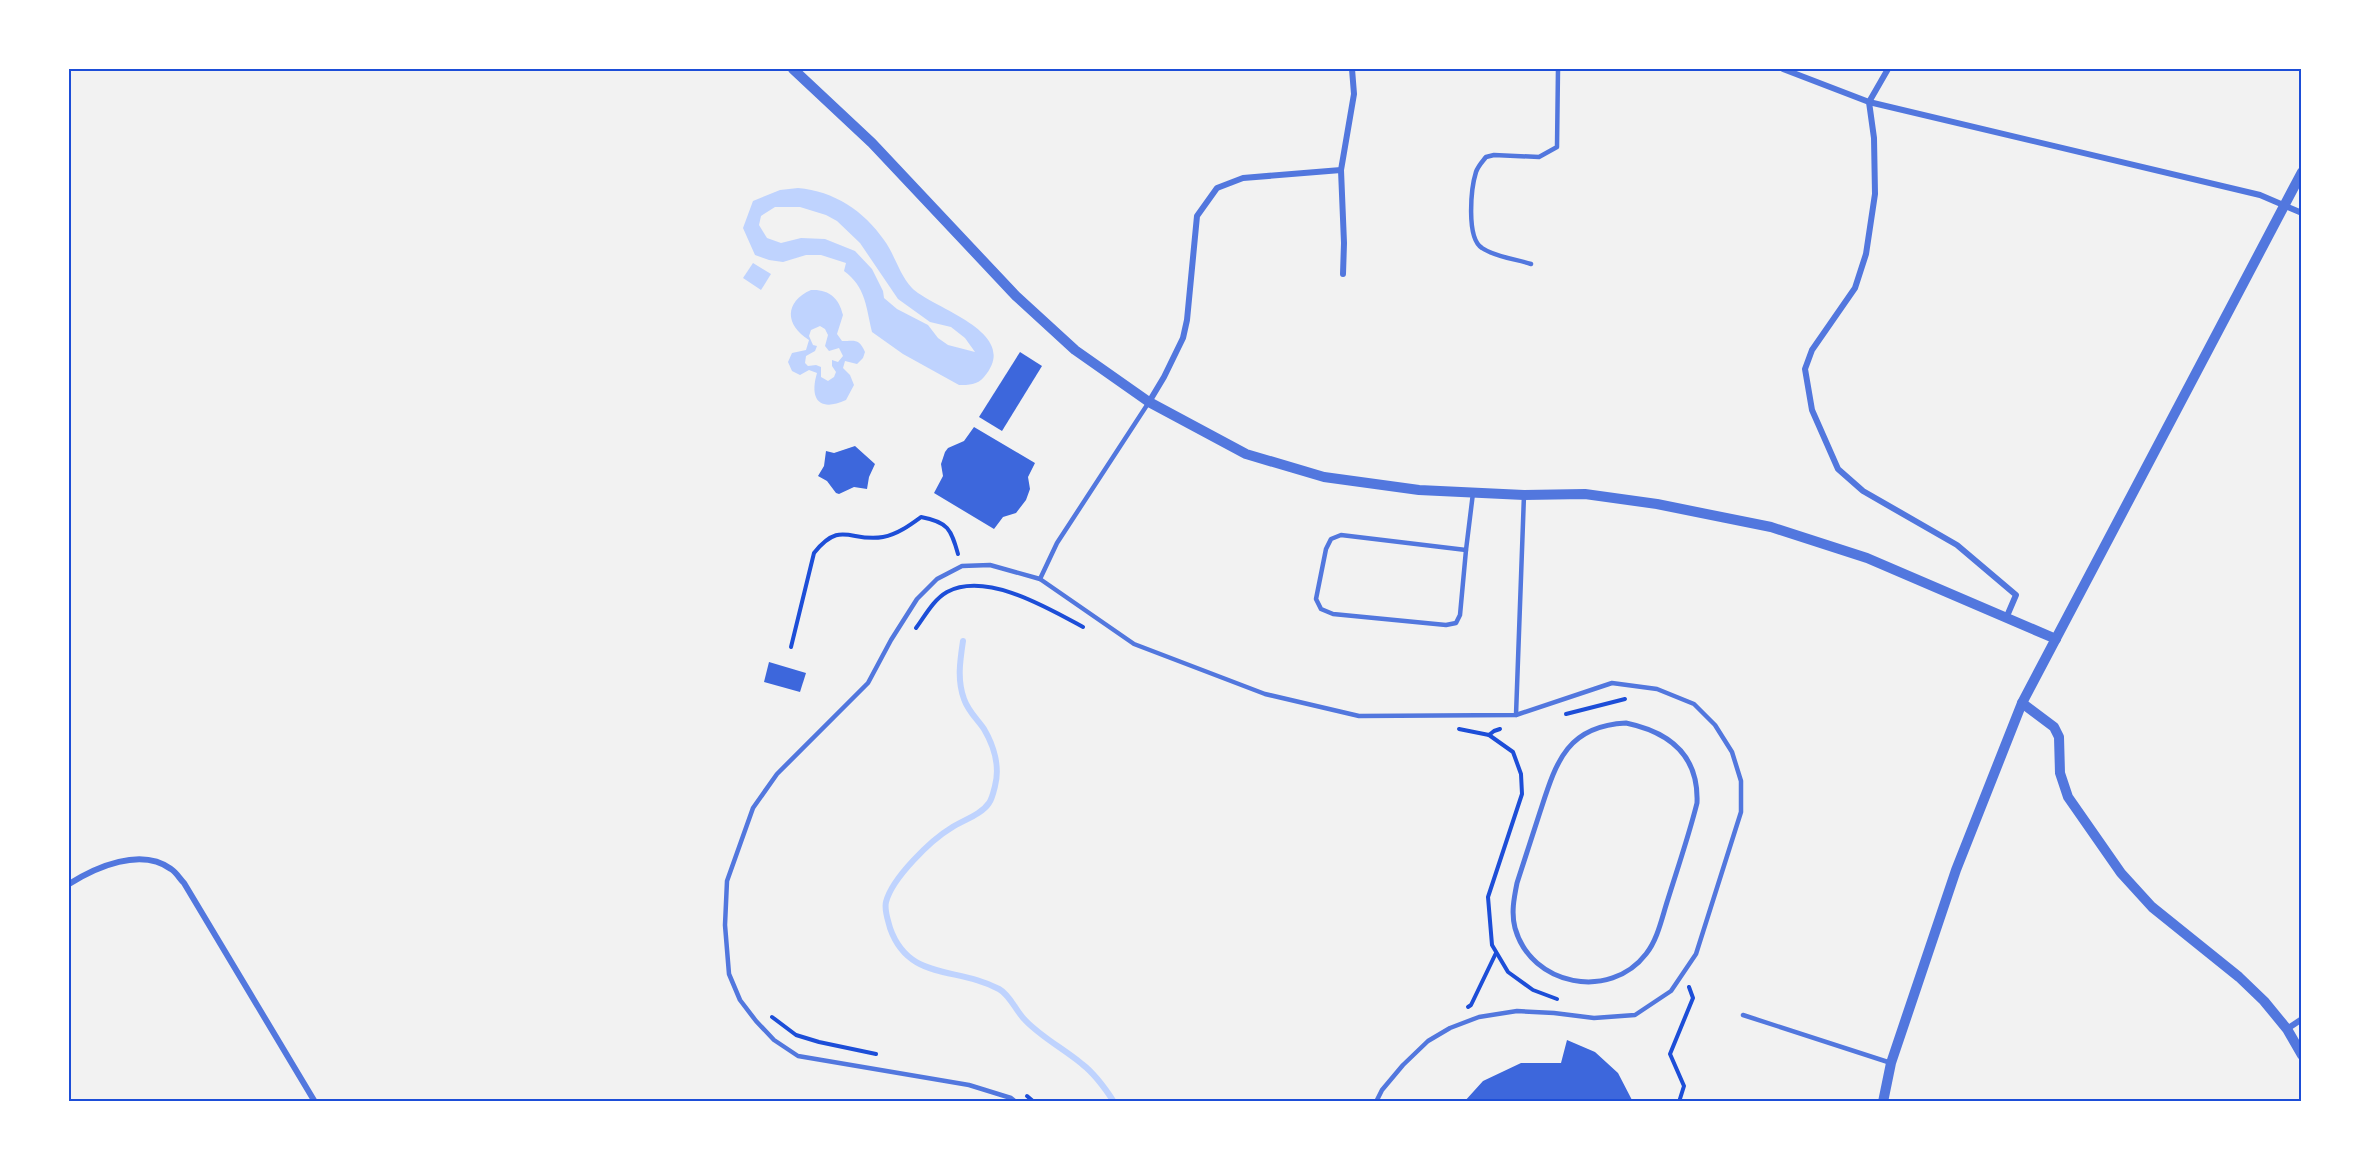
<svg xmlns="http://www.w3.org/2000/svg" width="2371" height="1171" viewBox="0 0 2371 1171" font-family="'Nunito Sans',sans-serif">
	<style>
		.water { fill: #bfd3fe; fill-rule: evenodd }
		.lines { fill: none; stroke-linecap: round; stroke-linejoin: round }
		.stream { stroke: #bfd3fe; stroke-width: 6 }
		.building { fill: #3d67dc }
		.path { stroke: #1d4ed8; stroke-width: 4 }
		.service { stroke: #5277de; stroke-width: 4.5 }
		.pedestrian { stroke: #5277de; stroke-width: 5 }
		.minor { stroke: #5277de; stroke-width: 6 }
		.tertiary { stroke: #5277de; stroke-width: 10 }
		.neatline { fill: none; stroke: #1d4ed8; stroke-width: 2 }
	</style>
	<rect width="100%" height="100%" fill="#f2f2f2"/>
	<!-- water -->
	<g class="water">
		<path d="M798 188C834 191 864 211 884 240 895 255 899 274 912 288 933 309 1023 332 984 377 977 385 969 385 959 385L903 354 872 332C866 307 866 287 844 271L846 263 821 255H806L783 262 769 260 755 255 743 228 753 201 780 190ZM775 207H800L826 215 837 221 860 243 898 299 930 322 951 327 965 338 975 352 948 345 938 338 928 325 897 309 884 298 883 291 872 269 855 251 825 239 801 238 781 243 767 238 759 225 761 216Z"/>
		<polygon points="753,263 771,274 761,290 743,278"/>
		<path d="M811 290C829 289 839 298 843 315L837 334 842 341C855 341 859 338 865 352L863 358 857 364 845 361 843 368 850 375 854 385 846 400C820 412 809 400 817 373L809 370 800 375 792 371 788 362 792 353 806 350 809 340C785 325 784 302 811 290ZM820 326 825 329 828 335 825 346 829 351 839 348 843 356 838 362 832 360V366L836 372 834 377 828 381 821 377V367L816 365 808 366 805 363 806 356 815 351 817 346 813 345 809 336 811 330Z"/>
	</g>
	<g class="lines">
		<!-- stream -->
		<path class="stream" d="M963 641C960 661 957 680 964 699 968 711 977 719 984 729 994 746 1000 767 995 786 994 790 992 799 989 803 981 815 963 820 951 828 931 840 892 878 886 902 884 910 888 920 890 928 909 982 957 966 999 989 1010 995 1016 1011 1025 1020 1041 1037 1064 1049 1082 1064 1095 1074 1105 1088 1114 1102"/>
	</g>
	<!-- building -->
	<g class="building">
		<polygon points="1020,352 1042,366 1002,431 979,417"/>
		<polygon points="974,427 1035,463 1028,477 1030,489 1026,500 1016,513 1003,517 994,529 934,493 943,476 941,464 945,452 948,448 964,441"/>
		<polygon points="855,446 875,464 869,477 867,489 854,487 839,494 836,493 827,481 818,476 824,466 826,451 834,453"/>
		<polygon points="769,662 806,673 800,692 764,682"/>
		<polygon points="1567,1040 1595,1052 1618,1073 1633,1102 1464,1102 1483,1081 1521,1063 1561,1063"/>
	</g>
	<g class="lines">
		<!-- path -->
		<g class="path">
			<path d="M916 628C925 616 933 600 947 592 986 571 1048 608 1083 627"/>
			<path d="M791 647 814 553C841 519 851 543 883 537 898 534 910 525 921 517 948 522 951 529 958 554"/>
			<polyline points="1566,714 1625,699"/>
			<polyline points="1459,729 1489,735 1494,731 1500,729"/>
			<polyline points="1489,735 1513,752 1521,774 1522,794 1488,897 1492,945 1508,972 1533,990 1557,999"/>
			<polyline points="1468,1007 1471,1005 1496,953"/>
			<polyline points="772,1017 796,1035 819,1042 876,1054"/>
			<polyline points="1027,1096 1034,1102"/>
			<polyline points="1679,1102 1684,1086 1670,1054 1693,998 1689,987"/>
		</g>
		<!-- service -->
		<g class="service">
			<path d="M1531 264C1516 259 1495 257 1482 248 1466 238 1471 188 1476 172 1478 166 1482 162 1486 157L1494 155 1539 157 1557 147 1558 69"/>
			<polygon points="1341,535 1466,550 1460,615 1456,623 1446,625 1333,614 1321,609 1316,599 1326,549 1331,539"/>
			<polyline points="1466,550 1473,493"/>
			<polyline points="1040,579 1057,543 1149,402"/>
			<polyline points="1516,715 1524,495"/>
			<polyline points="1743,1015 1891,1063"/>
			<polyline points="1016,1102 1011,1098 969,1085 798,1056 774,1040 756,1021 740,1000 729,974 725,925 727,881 753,808 777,774 868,683 891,640 917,599 937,579 962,566 990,565 1040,579 1134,644 1265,694 1359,716 1516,715 1612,683 1657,689 1694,704 1715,725 1732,752 1741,781 1741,812 1696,954 1671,991 1635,1015 1594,1018 1554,1013 1517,1011 1479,1017 1450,1028 1428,1041 1403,1065 1382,1090 1376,1102"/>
		</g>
		<!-- pedestrian -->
		<path class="pedestrian" d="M1626 723C1669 732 1699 755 1697 803 1689 835 1678 867 1668 899 1662 917 1658 939 1646 954 1610 1001 1531 986 1515 928 1511 913 1514 898 1517 883 1525 859 1532 836 1540 812 1556 763 1566 726 1626 723Z"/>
		<!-- minor -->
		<g class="minor">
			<polyline points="1783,69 1869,102 2260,195 2302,213"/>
			<polyline points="1888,69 1869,102 1874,138 1875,194 1866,254 1855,288 1812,350 1805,369 1812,410 1838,469 1863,491 1957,545 2016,595 2007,616"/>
			<polyline points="1341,170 1344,243 1343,274"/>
			<polyline points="1149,402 1164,377 1183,338 1187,320 1197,216 1217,188 1243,178 1341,170 1354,94 1352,69"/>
			<path d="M69 884C96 867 141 847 171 869 176 872 180 879 184 883L315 1102"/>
			<polyline points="2287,1029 2302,1019"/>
		</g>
		<!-- tertiary -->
		<g class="tertiary">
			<polyline points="793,69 872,143 1016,296 1075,350 1149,402 1246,454 1324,477 1419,490 1524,495 1585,494 1657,504 1771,527 1867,558 2056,639"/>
			<polyline points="2022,703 2054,727 2059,737 2060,773 2068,797 2121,873 2152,907 2239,977 2264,1001 2287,1029 2302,1055"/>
			<polyline points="1883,1102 1891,1063 1956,870 2022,703 2302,172"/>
		</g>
	</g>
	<!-- border -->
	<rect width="2371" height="1171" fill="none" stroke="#ffffff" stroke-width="141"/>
	<rect x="70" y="70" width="2230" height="1030" class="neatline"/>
</svg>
